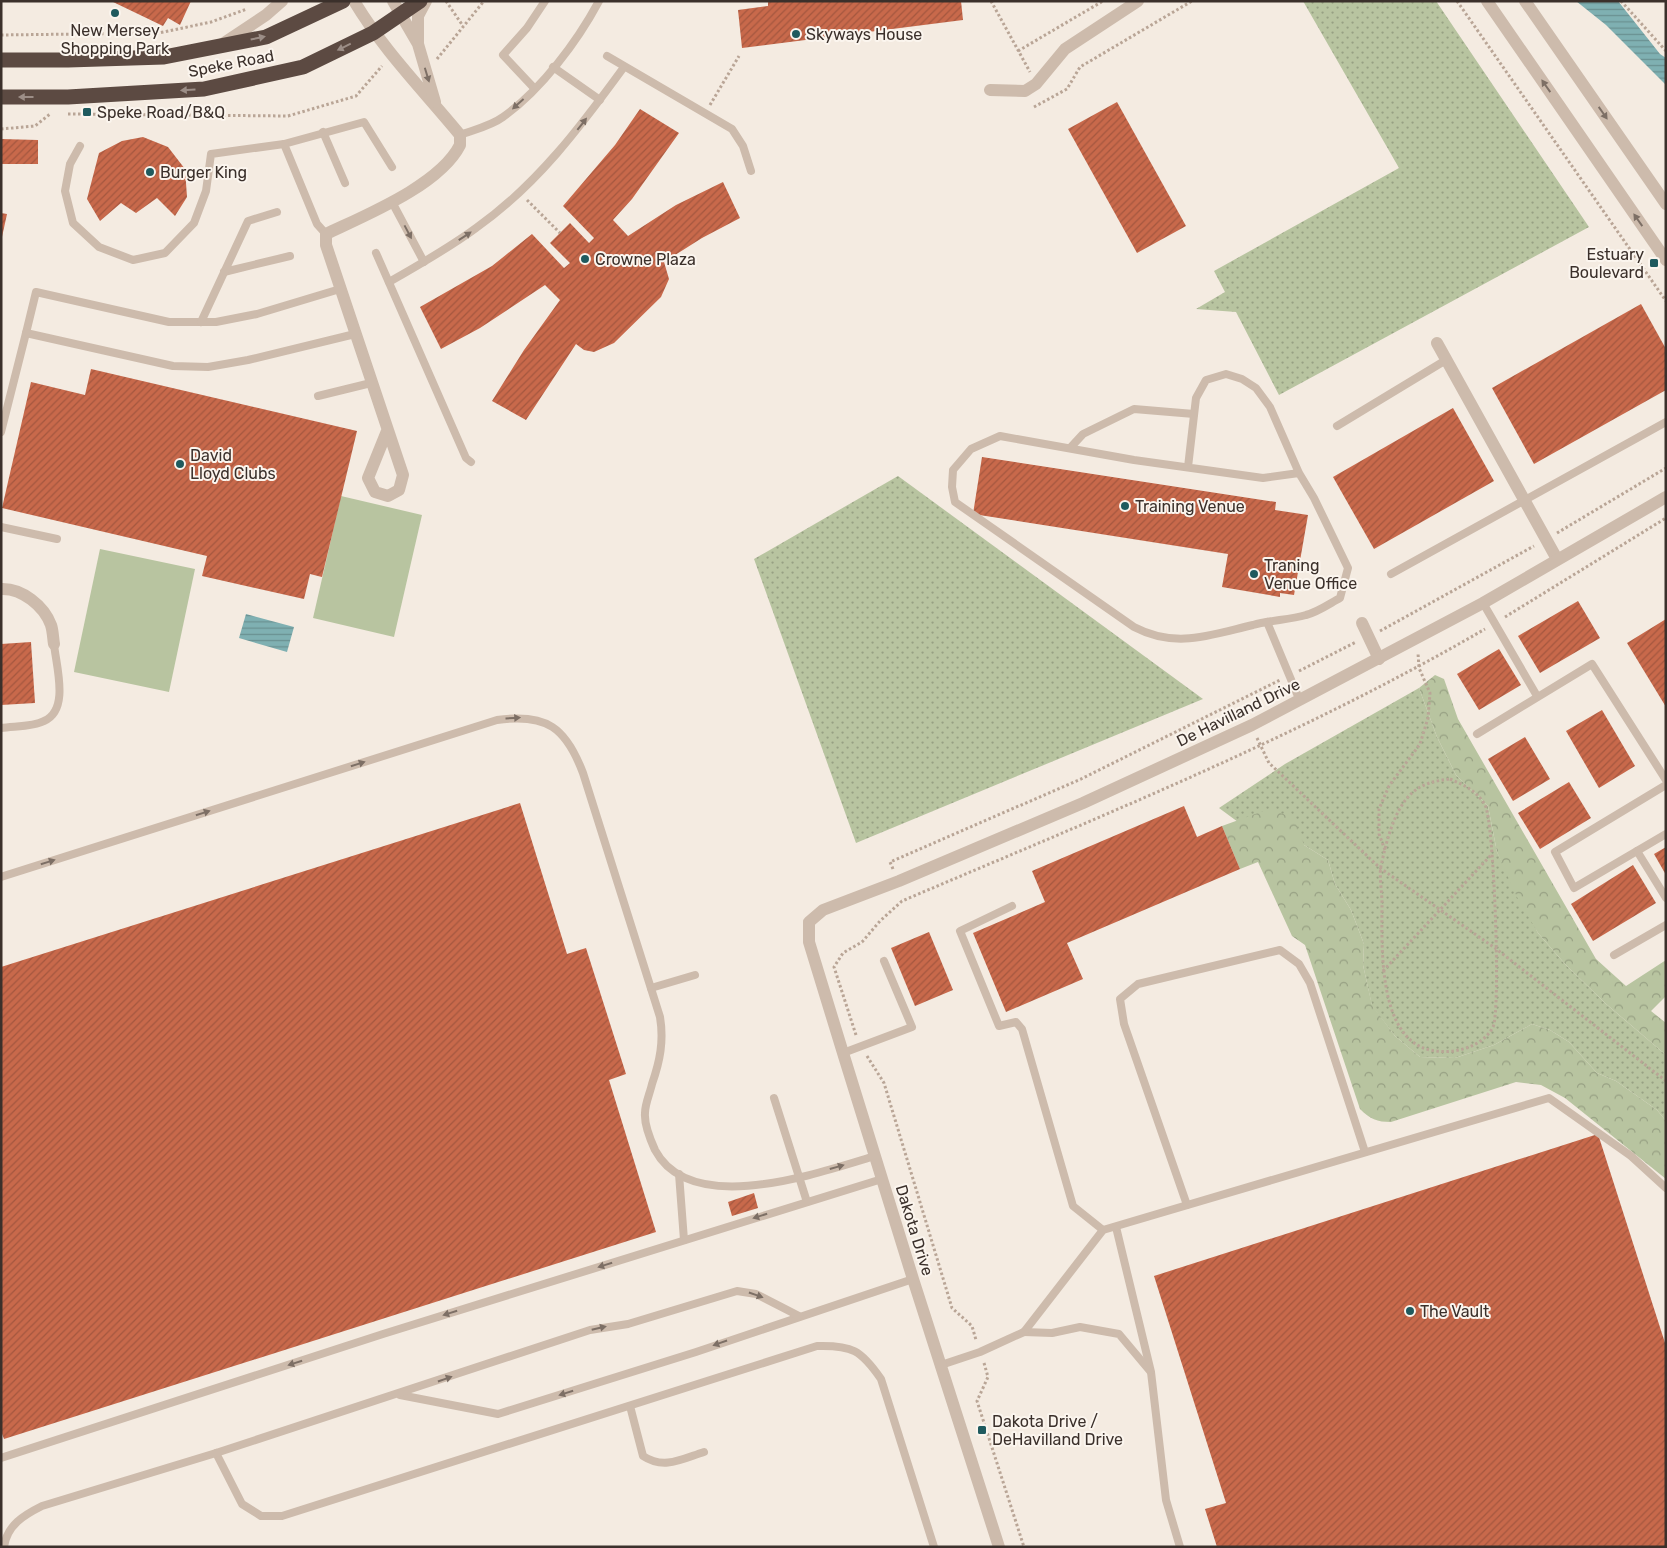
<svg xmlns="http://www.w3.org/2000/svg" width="1667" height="1548" viewBox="0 0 1667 1548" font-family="Rubik,sans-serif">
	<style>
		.grass { fill: url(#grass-dots) }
		.forest { fill: url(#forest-crowns) }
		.pitch { fill: #b8c4a0 }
		.water { fill: url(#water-rules) }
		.building { fill: url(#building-hatch) }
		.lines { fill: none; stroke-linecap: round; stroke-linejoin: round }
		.path { stroke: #b9a596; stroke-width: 3; stroke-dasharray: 2.5 2.5; stroke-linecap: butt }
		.lane { stroke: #cdbbac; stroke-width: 8 }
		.street { stroke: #cdbbac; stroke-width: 12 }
		.highway { stroke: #5c4a42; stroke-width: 15 }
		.oneway { fill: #9c8e87 }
		.oneway2 { fill: #7d6f65 }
		.poi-dot { fill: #1f5a5e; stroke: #fbf5ee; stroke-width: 2 }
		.labels { text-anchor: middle; stroke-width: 4; stroke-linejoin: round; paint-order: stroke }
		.poi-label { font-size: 16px; fill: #3b302b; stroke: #fbf5ee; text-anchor: start }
		.street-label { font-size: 16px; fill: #3b302b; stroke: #fbf5ee }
	</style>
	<defs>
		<pattern id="grass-dots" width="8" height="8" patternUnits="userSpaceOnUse" patternTransform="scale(1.25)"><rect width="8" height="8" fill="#b8c4a0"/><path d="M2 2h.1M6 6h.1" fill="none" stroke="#97a083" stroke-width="1.8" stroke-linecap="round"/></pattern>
		<pattern id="forest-crowns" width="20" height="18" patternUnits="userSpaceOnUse" patternTransform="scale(1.25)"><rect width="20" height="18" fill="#b8c4a0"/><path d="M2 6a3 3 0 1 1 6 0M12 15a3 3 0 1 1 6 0" fill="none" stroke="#97a083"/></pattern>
		<pattern id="water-rules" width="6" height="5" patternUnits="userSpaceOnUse" patternTransform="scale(1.25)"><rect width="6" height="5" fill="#7fb0b2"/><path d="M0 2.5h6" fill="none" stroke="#699091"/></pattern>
		<pattern id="building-hatch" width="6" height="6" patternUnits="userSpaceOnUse" patternTransform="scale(1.25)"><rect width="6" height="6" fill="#c8694b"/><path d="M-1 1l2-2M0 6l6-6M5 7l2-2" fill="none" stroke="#a4573f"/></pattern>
	</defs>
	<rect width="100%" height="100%" fill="#f4ebe1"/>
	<!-- grass -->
	<g class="grass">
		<polygon points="1303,1 1436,1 1589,227 1279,395 1236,312 1196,309 1225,292 1214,271 1399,168"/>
		<polygon points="898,476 1203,699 856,843 754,559"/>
		<polygon points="1419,688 1437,737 1456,775 1488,806 1497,852 1538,933 1565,964 1605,1003 1666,1055 1666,1121 1657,1110 1616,1081 1597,1073 1569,1042 1550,1030 1532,1024 1494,1045 1455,1058 1420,1057 1395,1036 1372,1006 1363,965 1364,944 1351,910 1335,884 1328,860 1304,845 1246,819 1238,822 1219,808 1285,764"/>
	</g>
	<!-- forest -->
	<g class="forest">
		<polygon points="1435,675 1444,679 1458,719 1596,959 1626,986 1666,960 1666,996 1651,1011 1666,1023 1666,1055 1605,1003 1565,964 1538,933 1517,897 1497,852 1488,806 1456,775 1437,737 1419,688"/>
		<path d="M1269 809 1294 818 1304 845 1328 860 1335 884 1351 910 1364 944 1363 965 1372 1005 1395 1036 1420 1057 1455 1058 1494 1045 1532 1024 1550 1030 1569 1042 1597 1073 1616 1081 1657 1110 1666 1121V1179L1565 1098 1541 1085 1516 1082 1391 1122C1377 1122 1370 1119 1360 1109L1305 945 1292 936 1258 862 1240 869 1222 826Z"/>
	</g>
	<!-- pitch -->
	<g class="pitch">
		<polygon points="341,496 422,515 394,637 313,618"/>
		<polygon points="100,549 195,569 169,692 74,672"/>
	</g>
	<!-- water -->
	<g class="water">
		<polygon points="1576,1 1618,1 1660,54 1666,58 1666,85 1606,25"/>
		<polygon points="246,614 294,627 287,652 239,638"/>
	</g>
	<!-- building -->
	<g class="building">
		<polygon points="111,1 191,1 180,25 168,18 163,26"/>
		<polygon points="768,1 961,1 963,20 742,48 738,10 768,6"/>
		<polygon points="1117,102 1186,226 1137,253 1068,129"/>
		<polygon points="640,109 679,133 632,199 613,220 628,236 676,205 723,182 740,218 702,238 664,262 669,279 661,297 614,343 594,352 584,350 576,344 526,420 492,401 524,350 560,300 545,285 480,328 441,349 420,307 492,266 532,234 564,268 570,263 550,243 570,223 589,243 594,238 563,206 615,145"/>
		<polygon points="143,137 168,147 185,169 187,197 175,216 157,198 136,213 121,203 100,221 87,199 99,153 122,141"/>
		<polygon points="1,139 38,140 38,164 1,164"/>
		<polygon points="1,213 7,214 2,237 1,237"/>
		<polygon points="1641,304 1666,349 1666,390 1534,464 1492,388"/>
		<polygon points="91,369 357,431 322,577 310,574 304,599 202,576 207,556 2,508 31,382 85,395"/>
		<polygon points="1453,408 1494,481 1374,549 1333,477"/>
		<polygon points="982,457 1276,502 1275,510 1308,515 1294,595 1280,593 1280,597 1222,587 1228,554 973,514"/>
		<polygon points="1578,601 1600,638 1540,673 1518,636"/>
		<polygon points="1666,619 1666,707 1627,643"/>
		<polygon points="31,642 35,703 1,705 1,644"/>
		<polygon points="1499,649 1521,685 1479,710 1457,674"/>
		<polygon points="1602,710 1635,766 1599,788 1566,731"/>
		<polygon points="1525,737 1550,779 1513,801 1488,759"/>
		<polygon points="1569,782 1591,818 1540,849 1518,813"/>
		<polygon points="520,803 567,954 586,948 626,1074 609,1080 656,1232 4,1439 1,1431 1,967"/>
		<polygon points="1184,806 1197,837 1222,826 1240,869 1067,943 1083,979 1006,1012 973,933 1045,902 1032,871"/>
		<polygon points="1666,847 1666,875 1654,854"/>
		<polygon points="1633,865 1656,903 1593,941 1571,904"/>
		<polygon points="929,932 953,990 915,1006 891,948"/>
		<polygon points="1598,1134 1666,1346 1666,1547 1217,1547 1205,1509 1226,1503 1154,1276"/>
		<polygon points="754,1193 758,1208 732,1216 728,1202"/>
	</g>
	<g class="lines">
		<!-- path -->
		<g class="path">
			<polyline points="446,1 463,26"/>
			<polyline points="991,1 1030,72"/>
			<polyline points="1457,1 1666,301"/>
			<polyline points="1621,1 1666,51"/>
			<polyline points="1,35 159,33 211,22 247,9"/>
			<polyline points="1018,51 1103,1"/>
			<polyline points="437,59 484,1"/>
			<polyline points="710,105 739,56"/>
			<polyline points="1034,107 1067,89 1080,67 1192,1"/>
			<polyline points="68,114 288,116 356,96 382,66"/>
			<polyline points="1,129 35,126 50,114"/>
			<polyline points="527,200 560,233"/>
			<polyline points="1557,533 1666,468"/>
			<polyline points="1505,617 1666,518"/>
			<polyline points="1380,631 1534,546"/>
			<polyline points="1299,671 1356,642"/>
			<polyline points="1257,738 1269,763 1380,868 1495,948 1666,1081"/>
			<path d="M1450 779C1464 785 1477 791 1485 805 1494 820 1501 1011 1493 1027 1482 1048 1452 1055 1430 1050 1377 1038 1382 944 1382 903 1382 892 1379 876 1381 866 1386 843 1394 809 1412 793 1423 783 1435 781 1450 779Z"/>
			<polyline points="1385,850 1379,834 1379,809 1389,786 1420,744 1428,718 1430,693 1419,668 1418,653"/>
			<polyline points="893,869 890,862 1081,779 1280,680"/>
			<polyline points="1383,971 1492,854"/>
			<path d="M856 1035 834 967 843 953 862 942 880 921 902 901C1099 817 1299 737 1485 629"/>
			<polyline points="867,1056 884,1083 952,1308 972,1326 976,1340"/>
			<polyline points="984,1363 988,1377 977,1401 1024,1547"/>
		</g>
		<!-- lane -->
		<g class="lane">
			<polyline points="607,56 732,129 743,146 751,171"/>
			<polyline points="553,67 600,100"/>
			<polyline points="534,88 503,55 527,28 545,1"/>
			<polyline points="323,132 345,183"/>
			<path d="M460 135C473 130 491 126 503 117 541 90 577 42 599 1"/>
			<polyline points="284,144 364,122 392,167"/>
			<polyline points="80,146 70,164 65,191 73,223 99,247 133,260 165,253 194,223 206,191 211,154 284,144 317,224 326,234"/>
			<polyline points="392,202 424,262"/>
			<polyline points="376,253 466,458 471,462"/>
			<polyline points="224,272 290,256"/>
			<path d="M389 282C419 265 449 248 476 228 537 185 581 126 624 67"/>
			<polyline points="340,289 257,314 216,322 169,322 36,292 26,333 173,366 208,367 248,360 355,334"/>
			<polyline points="201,322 248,221 277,212"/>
			<polyline points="318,396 371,383"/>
			<polyline points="1337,426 1446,360"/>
			<polyline points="1,432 26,333"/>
			<polyline points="1071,447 1083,434 1134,409 1194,414"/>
			<path d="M1188 467 1196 398 1206 380 1226 374 1242 379 1256 388 1270 407 1299 473 1314 498 1348 568 1340 598C1329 604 1318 612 1306 615 1289 620 1270 620 1253 625 1210 635 1176 649 1134 627L955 502 952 487 953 470 971 449 1000 436 1134 460 1263 478 1299 473"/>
			<polyline points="1,527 57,539"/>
			<polyline points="1391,574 1666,422"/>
			<polyline points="1483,603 1537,696"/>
			<polyline points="1267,622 1300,701"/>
			<path d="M1 728C14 726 33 727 44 721 70 710 56 666 54 644"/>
			<polyline points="1477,734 1592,664 1666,780"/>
			<polyline points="1666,785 1555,852 1574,888 1666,834"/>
			<polyline points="1637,851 1666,898"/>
			<path d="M1 877 497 720C547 713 566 728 583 773L660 1017C664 1041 660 1061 652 1084 650 1093 645 1104 645 1113 644 1125 650 1139 655 1150 691 1218 818 1173 875 1156"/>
			<polyline points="1012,906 960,931 999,1026 1016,1022 1022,1029 1073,1206 1103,1230"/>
			<polyline points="1614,955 1666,925"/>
			<polyline points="651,988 695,975"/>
			<polyline points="843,1053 912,1027 884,961"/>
			<polyline points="774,1098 807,1202"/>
			<polyline points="679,1174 684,1240"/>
			<polyline points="1187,1205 1124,1024 1120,999 1138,984 1280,950 1299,964 1310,983 1365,1152"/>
			<polyline points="1116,1227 1151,1372 1166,1500 1180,1547"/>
			<polyline points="1024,1332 1052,1333 1080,1327 1119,1334 1150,1371"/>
			<polyline points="941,1365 980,1352 1024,1332 1103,1230 1549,1098 1631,1156 1666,1188"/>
			<polyline points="400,1395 498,1414 696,1352 913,1279"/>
			<path d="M630 1406 643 1456C664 1470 682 1459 704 1452"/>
			<path d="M216 1453 242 1504 261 1516H282L817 1346C852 1345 861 1350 881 1379L934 1547"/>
			<polyline points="1,1458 383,1334 882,1179"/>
			<path d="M4 1547C7 1525 24 1515 42 1506L216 1453 590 1330 628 1324 737 1291 756 1294 799 1316"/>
		</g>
		<!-- street -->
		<g class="street">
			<path d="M354 1C384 51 423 90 460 135V145C440 185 366 215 326 234V245L403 475 399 490 388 496 375 492 368 478 387 431"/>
			<polyline points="393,1 418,44 435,102"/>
			<polyline points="1487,1 1666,260"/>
			<polyline points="1525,1 1666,204"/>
			<polyline points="418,42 418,16 426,1"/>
			<polyline points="221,45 266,15 282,1"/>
			<polyline points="990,90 1025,91 1036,84 1065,49 1138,1"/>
			<polyline points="1437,343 1557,559"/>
			<path d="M1 589C22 588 44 606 51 625 53 631 53 638 54 644"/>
			<polyline points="1362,623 1379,659"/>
			<polyline points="999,1547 913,1279 843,1053 809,942 809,922 823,910 899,881 1083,803 1252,725 1483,603 1666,497"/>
		</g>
		<!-- highway -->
		<g class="highway">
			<polyline points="1,60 68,60 164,57 266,37 343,1"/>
			<polyline points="1,97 68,97 204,89 303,67 373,33 420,1"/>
		</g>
	</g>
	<!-- one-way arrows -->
	<defs><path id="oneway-solid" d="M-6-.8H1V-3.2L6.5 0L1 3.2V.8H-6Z" transform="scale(1.25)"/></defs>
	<g class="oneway">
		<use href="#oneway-solid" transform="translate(258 38) rotate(-12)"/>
		<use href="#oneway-solid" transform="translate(344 47) rotate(154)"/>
		<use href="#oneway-solid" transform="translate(188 90) rotate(177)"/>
		<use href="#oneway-solid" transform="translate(26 97) rotate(-180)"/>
	</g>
	<g class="oneway2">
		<use href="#oneway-solid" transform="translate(427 75) rotate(73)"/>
		<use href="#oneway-solid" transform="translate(1546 86) rotate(-125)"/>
		<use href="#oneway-solid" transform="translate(518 104) rotate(138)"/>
		<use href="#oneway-solid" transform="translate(1603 113) rotate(55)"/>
		<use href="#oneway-solid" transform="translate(582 124) rotate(-52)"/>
		<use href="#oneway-solid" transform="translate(1638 220) rotate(-125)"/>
		<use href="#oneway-solid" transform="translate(408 232) rotate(62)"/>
		<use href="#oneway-solid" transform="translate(465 236) rotate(-33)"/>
		<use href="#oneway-solid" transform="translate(513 718) rotate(-3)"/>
		<use href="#oneway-solid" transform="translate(358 764) rotate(-18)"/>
		<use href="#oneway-solid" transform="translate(203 813) rotate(-18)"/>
		<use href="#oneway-solid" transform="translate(48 862) rotate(-17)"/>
		<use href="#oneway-solid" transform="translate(837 1167) rotate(-16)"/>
		<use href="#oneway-solid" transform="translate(760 1216) rotate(163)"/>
		<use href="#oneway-solid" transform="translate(605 1265) rotate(163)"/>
		<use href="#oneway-solid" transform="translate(756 1295) rotate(19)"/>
		<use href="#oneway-solid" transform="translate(450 1313) rotate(163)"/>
		<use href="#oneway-solid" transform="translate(599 1328) rotate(-13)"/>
		<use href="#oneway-solid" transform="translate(720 1343) rotate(161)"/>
		<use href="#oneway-solid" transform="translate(295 1363) rotate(162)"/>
		<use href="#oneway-solid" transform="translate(445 1379) rotate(-19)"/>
		<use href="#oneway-solid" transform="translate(566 1393) rotate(163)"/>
	</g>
	<!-- markers -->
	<g class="poi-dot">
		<circle cx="115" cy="13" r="5"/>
		<circle cx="796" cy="34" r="5"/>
		<rect x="82" y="107" width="10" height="10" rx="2.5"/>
		<circle cx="150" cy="172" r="5"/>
		<circle cx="585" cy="259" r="5"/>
		<rect x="1649" y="258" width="10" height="10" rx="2.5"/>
		<circle cx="180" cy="464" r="5"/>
		<circle cx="1125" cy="506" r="5"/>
		<circle cx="1254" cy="574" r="5"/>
		<circle cx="1410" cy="1311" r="5"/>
		<rect x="977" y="1425" width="10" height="10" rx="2.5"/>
	</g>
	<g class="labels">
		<!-- poi labels -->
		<g class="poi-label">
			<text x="115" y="36" text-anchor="middle">New Mersey<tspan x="115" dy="18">Shopping Park</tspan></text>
			<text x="806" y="40">Skyways House</text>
			<text x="97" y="118">Speke Road/B&amp;Q</text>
			<text x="160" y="178">Burger King</text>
			<text x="1644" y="260" text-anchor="end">Estuary<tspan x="1644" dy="18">Boulevard</tspan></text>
			<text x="595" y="265">Crowne Plaza</text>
			<text x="190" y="461">David<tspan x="190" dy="18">Lloyd Clubs</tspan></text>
			<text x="1135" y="512">Training Venue</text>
			<text x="1264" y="571">Traning<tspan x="1264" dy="18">Venue Office</tspan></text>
			<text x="1420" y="1317">The Vault</text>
			<text x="992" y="1427">Dakota Drive /<tspan x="992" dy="18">DeHavilland Drive</tspan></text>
		</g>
		<!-- street labels -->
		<g class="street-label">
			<text transform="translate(231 63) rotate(-11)" y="6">Speke Road</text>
			<text transform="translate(1238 712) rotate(-26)" y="6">De Havilland Drive</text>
			<text transform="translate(915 1230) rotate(73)" y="6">Dakota Drive</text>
		</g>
	</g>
	<!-- border -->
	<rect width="1667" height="1548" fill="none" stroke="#3b302b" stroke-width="5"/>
</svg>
